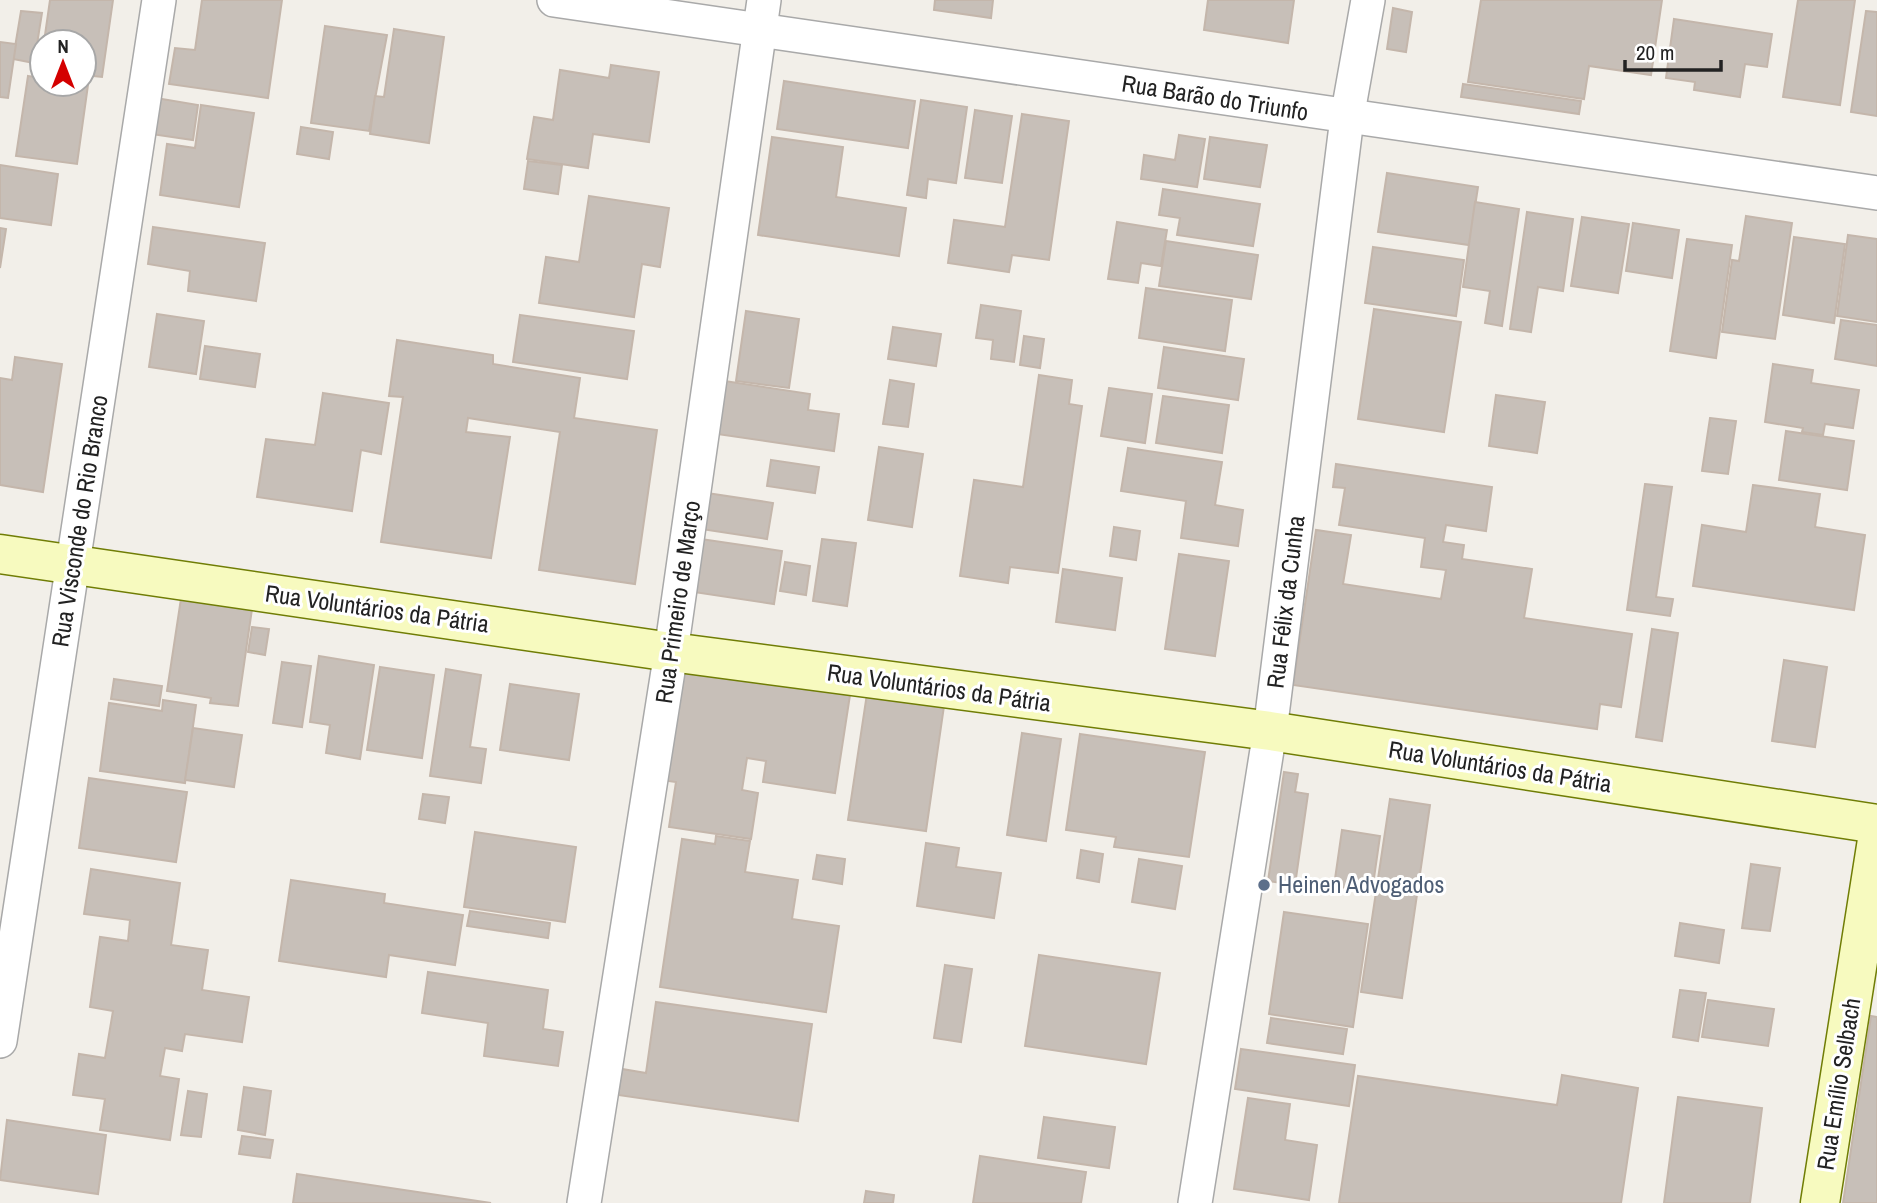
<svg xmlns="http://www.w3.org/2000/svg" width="1877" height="1203" viewBox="0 0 1877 1203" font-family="'Archivo Narrow',sans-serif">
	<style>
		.building { fill: #c7bfb8; stroke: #c4b6ab; stroke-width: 2 }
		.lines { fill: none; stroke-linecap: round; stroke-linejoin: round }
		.street-casing { stroke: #a9a9a9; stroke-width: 36 }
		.secondary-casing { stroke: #707d05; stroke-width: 41 }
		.street { stroke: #fff; stroke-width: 33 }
		.secondary { stroke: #f7fabf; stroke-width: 38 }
		.service-dot { fill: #5c6f8a; stroke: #fff; stroke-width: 2.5 }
		.labels { text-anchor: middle; stroke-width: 6; stroke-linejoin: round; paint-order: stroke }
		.street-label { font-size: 24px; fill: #222; stroke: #fff }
		.service-label { font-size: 24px; fill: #4e5e75; stroke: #fff; text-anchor: start }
	</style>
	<rect width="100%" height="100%" fill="#f2efe9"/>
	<!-- building -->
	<g class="building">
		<polygon points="50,0 113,0 102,77 84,75 84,42 44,42"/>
		<polygon points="202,0 282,0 268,98 169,84 175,48 195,50"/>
		<polygon points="935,0 993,0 991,18 934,10"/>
		<polygon points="1208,0 1294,0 1288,43 1204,30"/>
		<polygon points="1481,0 1662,0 1651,75 1589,66 1584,99 1468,82"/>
		<polygon points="1798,0 1855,0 1840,105 1783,97"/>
		<polygon points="1393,8 1412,12 1406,52 1387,49"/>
		<polygon points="21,11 42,13 34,63 13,59"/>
		<polygon points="1866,11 1877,12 1877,116 1851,112"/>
		<polygon points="1674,19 1772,34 1767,67 1745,64 1740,97 1694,90 1695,82 1666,78"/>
		<polygon points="325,26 387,35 369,131 311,123"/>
		<polygon points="394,29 444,37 429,143 370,134 375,96 384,97"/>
		<polygon points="0,42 16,44 8,98 0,97"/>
		<polygon points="611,65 659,72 649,142 593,134 588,168 527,159 534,117 553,120 560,70 609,78"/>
		<polygon points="28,76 42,78 42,84 88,85 77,164 16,156"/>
		<polygon points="784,81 915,101 908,148 777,129"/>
		<polygon points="1463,84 1581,101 1579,114 1461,97"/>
		<polygon points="156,98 198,105 193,140 151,134"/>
		<polygon points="921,100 967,107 956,183 928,179 926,198 907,195"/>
		<polygon points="201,105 254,113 239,207 160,195 167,144 195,148"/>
		<polygon points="975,110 1012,116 1002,183 965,178"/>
		<polygon points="1022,114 1069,121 1049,260 1012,255 1009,272 948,263 954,220 1005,227"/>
		<polygon points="301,127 333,132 329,159 297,154"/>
		<polygon points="1179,135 1205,139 1197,187 1141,179 1144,155 1175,160"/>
		<polygon points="772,137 843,147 836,197 906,208 899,256 758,235"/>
		<polygon points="1210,137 1267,145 1260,187 1204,179"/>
		<polygon points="528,161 562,165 558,194 524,189"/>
		<polygon points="0,165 58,174 51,225 0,218"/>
		<polygon points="1387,173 1478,187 1469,245 1378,232"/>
		<polygon points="1163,189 1260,204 1253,246 1177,235 1180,218 1159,215"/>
		<polygon points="589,196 669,208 660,267 642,264 634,317 539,303 546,257 579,262"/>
		<polygon points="1475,202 1519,209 1502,326 1485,323 1490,291 1463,287"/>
		<polygon points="1527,212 1573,219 1563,291 1538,287 1531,332 1510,329"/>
		<polygon points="1746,216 1792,223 1775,339 1722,332 1732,260 1739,261"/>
		<polygon points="1582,217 1629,224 1618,293 1571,286"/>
		<polygon points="1117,222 1167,230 1161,266 1141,263 1138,283 1108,279"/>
		<polygon points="1633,223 1679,230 1672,278 1626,271"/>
		<polygon points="153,227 265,243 256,301 188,291 190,271 148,264"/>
		<polygon points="0,228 6,229 0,268"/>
		<polygon points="1848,235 1877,239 1877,322 1837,316"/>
		<polygon points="1794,237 1845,244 1834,323 1783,315"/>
		<polygon points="1687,239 1732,245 1716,358 1670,351"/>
		<polygon points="1166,241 1258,255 1251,299 1159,286"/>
		<polygon points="1373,247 1464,260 1456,316 1365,303"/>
		<polygon points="1146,288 1232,300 1225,351 1139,338"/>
		<polygon points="981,305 1021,311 1014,362 991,359 993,340 976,338"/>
		<polygon points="1374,309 1461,322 1444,432 1358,419"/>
		<polygon points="746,311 799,319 789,388 736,381"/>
		<polygon points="157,314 204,321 196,374 149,367"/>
		<polygon points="520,315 634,331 627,379 513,362"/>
		<polygon points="1841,320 1877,325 1877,366 1835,359"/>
		<polygon points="893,327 941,334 936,366 888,359"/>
		<polygon points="1024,336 1044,339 1040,368 1020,365"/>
		<polygon points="397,340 493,355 493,364 580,378 574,418 657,430 635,584 539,570 560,432 468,418 466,432 510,437 491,558 381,542 403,397 389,396"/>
		<polygon points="205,346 260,354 255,387 200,379"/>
		<polygon points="1164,347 1244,359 1238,400 1158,388"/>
		<polygon points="15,357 62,364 43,492 0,485 0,378 12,380"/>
		<polygon points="1773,364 1813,370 1811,383 1859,390 1853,428 1825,424 1823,435 1802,432 1803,428 1765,422"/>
		<polygon points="1039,375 1072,380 1069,404 1082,406 1058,573 1010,567 1008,583 960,576 974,480 1023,487"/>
		<polygon points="718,380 810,394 808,410 839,414 834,451 710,433"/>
		<polygon points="890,380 914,384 908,427 883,424"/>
		<polygon points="1109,388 1152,394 1145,443 1101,436"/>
		<polygon points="323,393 389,403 381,454 361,450 352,511 257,497 266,439 315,445"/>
		<polygon points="1496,395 1545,402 1537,453 1489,446"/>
		<polygon points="1163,396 1229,405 1222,453 1156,443"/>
		<polygon points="1710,418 1736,421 1728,474 1702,471"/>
		<polygon points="1786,431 1854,441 1847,490 1779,480"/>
		<polygon points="879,447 923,454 912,527 868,520"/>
		<polygon points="1128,448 1222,462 1215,505 1243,510 1238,546 1181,538 1186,501 1121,491"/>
		<polygon points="771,460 819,467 815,493 767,486"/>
		<polygon points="1336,464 1492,487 1486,531 1446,525 1443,542 1464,545 1462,559 1532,569 1524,618 1632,634 1621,707 1600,704 1597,729 1293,685 1316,530 1351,535 1343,584 1441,599 1446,570 1421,567 1425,538 1339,525 1345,488 1333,487"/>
		<polygon points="1645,484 1672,487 1656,597 1673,599 1670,616 1627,610"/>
		<polygon points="1753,485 1820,494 1815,527 1865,535 1854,610 1693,586 1702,525 1746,532"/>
		<polygon points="707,493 773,503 767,539 701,529"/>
		<polygon points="1114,527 1140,531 1136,560 1110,556"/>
		<polygon points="694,538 782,551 774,604 687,591"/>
		<polygon points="822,539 856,543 847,606 813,601"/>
		<polygon points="1179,554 1229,561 1215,656 1165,649"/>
		<polygon points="785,562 810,566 806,595 780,591"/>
		<polygon points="1063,569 1122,578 1115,630 1056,622"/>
		<polygon points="182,592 253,602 238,706 210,703 211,698 167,691"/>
		<polygon points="252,627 269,629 265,655 248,652"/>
		<polygon points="1652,629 1678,633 1662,741 1636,737"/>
		<polygon points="319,656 374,665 360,759 326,753 330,725 310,722"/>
		<polygon points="1784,660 1827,667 1815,747 1772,741"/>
		<polygon points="282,662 311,666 302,727 273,723"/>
		<polygon points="380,667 434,675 422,758 367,750"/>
		<polygon points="669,668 850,695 835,793 763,782 766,761 747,758 742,790 758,793 751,839 669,827 676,782 653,779"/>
		<polygon points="446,669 481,675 470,747 486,749 481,783 430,776"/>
		<polygon points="114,679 162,686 159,706 111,699"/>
		<polygon points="510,684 579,694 569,760 500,750"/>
		<polygon points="868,687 945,699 926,831 848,820"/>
		<polygon points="163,700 196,705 185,783 100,771 109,703 162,711"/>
		<polygon points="193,728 242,735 234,787 185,780"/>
		<polygon points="1022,733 1061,739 1046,841 1007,835"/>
		<polygon points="1080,734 1205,752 1189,857 1114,847 1116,837 1066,830"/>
		<polygon points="1284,772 1298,774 1295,792 1308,794 1295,885 1268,881"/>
		<polygon points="89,778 187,792 176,862 79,848"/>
		<polygon points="423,794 449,797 445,823 419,819"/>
		<polygon points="1390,799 1430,805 1402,998 1361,992"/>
		<polygon points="1342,830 1380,836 1372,892 1334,886"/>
		<polygon points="475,832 576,847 565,922 464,907"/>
		<polygon points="716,836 750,841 745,872 798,880 792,919 839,926 826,1012 660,987 682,839 715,844"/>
		<polygon points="926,843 959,848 956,867 1001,873 994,918 917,906"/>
		<polygon points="1081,850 1103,854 1099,882 1077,878"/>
		<polygon points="817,855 845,859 842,884 813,879"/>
		<polygon points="1139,859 1182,866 1175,909 1132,902"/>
		<polygon points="1751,864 1780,868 1770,931 1742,928"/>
		<polygon points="91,869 180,883 171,945 208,950 202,990 249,997 242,1042 185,1034 182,1051 165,1048 160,1076 179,1079 170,1140 100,1130 105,1099 73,1095 79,1054 105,1058 113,1011 90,1007 100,937 128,941 130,920 84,914"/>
		<polygon points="291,880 385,894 384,903 463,915 455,965 389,955 386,977 279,961"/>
		<polygon points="470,911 550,923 548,938 467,926"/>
		<polygon points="1284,912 1368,924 1353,1027 1269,1014"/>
		<polygon points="1680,923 1724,930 1719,963 1675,956"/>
		<polygon points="1039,955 1160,973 1146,1064 1025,1046"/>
		<polygon points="945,965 972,969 961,1042 934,1038"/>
		<polygon points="428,972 548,990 543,1029 563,1032 558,1066 484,1056 488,1023 422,1013"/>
		<polygon points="1680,990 1706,993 1698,1041 1673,1037"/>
		<polygon points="1708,1000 1774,1009 1768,1046 1702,1037"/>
		<polygon points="656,1002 812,1024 798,1121 618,1095 622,1069 646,1073"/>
		<polygon points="1871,1016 1877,1017 1877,1203 1843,1203"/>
		<polygon points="1271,1018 1347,1029 1343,1054 1267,1043"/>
		<polygon points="1241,1049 1355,1065 1349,1106 1235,1089"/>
		<polygon points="1562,1075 1638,1088 1621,1203 1339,1203 1358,1076 1557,1105"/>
		<polygon points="244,1087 271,1091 265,1135 238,1130"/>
		<polygon points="188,1091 207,1094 201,1137 181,1135"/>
		<polygon points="1678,1097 1762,1108 1750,1203 1664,1203"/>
		<polygon points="1248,1098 1290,1104 1285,1140 1317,1145 1309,1200 1234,1189"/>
		<polygon points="1044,1117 1115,1127 1109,1168 1038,1158"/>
		<polygon points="7,1120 106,1135 98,1194 0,1180"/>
		<polygon points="242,1136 273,1140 270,1158 239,1154"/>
		<polygon points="980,1156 1086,1172 1081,1203 973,1203"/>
		<polygon points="297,1174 491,1203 293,1203"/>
		<polygon points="866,1191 894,1195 893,1203 864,1203"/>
	</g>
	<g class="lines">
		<defs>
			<g id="street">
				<polyline points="554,0 1877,193"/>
				<polyline points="0,1041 159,0"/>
				<polyline points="584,1203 671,652 764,0"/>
				<polyline points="1195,1203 1270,731 1347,118 1368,0"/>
			</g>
			<g id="secondary">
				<polyline points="0,554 671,652 1270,731 1877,824"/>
				<polyline points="1820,1203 1877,840"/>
			</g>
		</defs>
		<!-- street casing -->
		<use href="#street" class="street-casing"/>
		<!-- secondary casing -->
		<use href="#secondary" class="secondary-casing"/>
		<!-- street -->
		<use href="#street" class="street"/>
		<!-- secondary -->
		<use href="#secondary" class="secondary"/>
	</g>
	<!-- markers -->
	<circle class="service-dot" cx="1264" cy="885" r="7"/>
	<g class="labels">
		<!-- street labels -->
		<g class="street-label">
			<text transform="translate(1215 98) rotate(9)" y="8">Rua Barão do Triunfo</text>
			<text transform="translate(80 521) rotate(-81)" y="8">Rua Visconde do Rio Branco</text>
			<text transform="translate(678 602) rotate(-82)" y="8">Rua Primeiro de Março</text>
			<text transform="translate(1286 602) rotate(-83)" y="8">Rua Félix da Cunha</text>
			<text transform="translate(377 609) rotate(8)" y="8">Rua Voluntários da Pátria</text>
			<text transform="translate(939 688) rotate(8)" y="8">Rua Voluntários da Pátria</text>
			<text transform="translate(1500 767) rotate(9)" y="8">Rua Voluntários da Pátria</text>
			<text transform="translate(1839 1084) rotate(-81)" y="8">Rua Emílio Selbach</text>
		</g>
		<!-- service labels -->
		<g class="service-label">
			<text x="1278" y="893">Heinen Advogados</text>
		</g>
	</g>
	<!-- north arrow -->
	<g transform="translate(63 63)"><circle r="33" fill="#ffffff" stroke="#a7a7a7" stroke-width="2"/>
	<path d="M0-5L12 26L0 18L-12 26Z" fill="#d40000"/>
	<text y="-10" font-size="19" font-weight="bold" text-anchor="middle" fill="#222222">N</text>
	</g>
	<!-- scale -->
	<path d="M1625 60v10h96v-10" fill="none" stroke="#222222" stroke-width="3.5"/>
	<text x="1636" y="60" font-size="21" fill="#222222" stroke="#ffffff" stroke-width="5" paint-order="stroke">20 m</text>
</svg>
